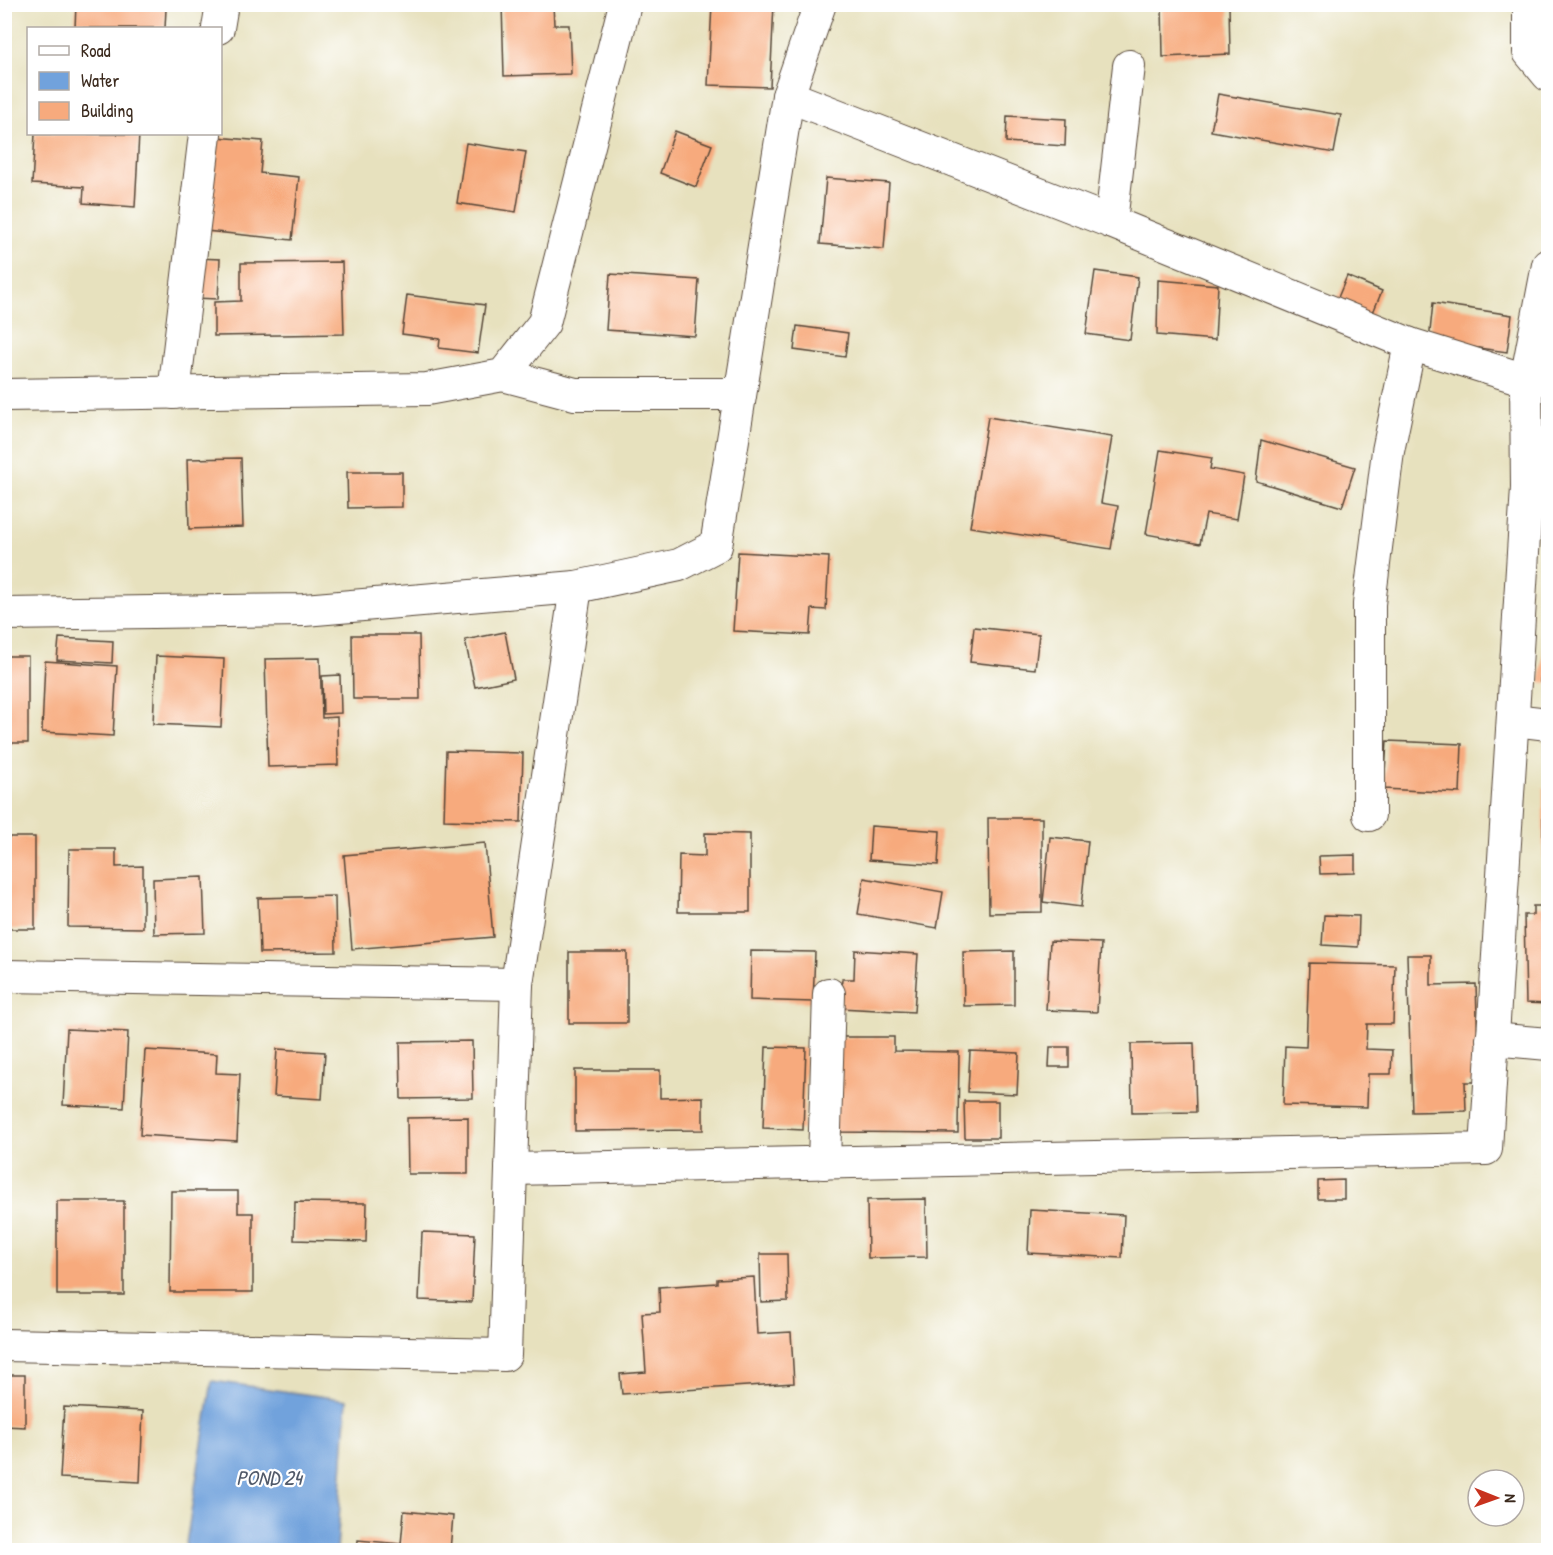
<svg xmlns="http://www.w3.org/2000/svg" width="1553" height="1555" viewBox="0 0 1553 1555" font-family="'Patrick Hand',sans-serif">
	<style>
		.water { fill: #71a2dc; stroke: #56667d; stroke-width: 1.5 }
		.building { fill: #f7aa7d }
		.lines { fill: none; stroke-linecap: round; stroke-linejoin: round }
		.street-casing { stroke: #554536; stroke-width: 34 }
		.street { stroke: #fff; stroke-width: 32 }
		.labels { text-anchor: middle; stroke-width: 4.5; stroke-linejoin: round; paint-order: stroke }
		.water-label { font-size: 21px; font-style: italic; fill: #515a6a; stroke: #fff }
	</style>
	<rect width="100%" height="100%" fill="#fff"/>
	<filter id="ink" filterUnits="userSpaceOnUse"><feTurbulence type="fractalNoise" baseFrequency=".0167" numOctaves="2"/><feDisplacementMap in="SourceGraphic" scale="12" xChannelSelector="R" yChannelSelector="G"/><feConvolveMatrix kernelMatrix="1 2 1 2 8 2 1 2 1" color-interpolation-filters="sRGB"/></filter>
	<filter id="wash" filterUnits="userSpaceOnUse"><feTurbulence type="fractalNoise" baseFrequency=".008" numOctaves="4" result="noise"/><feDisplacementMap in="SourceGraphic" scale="24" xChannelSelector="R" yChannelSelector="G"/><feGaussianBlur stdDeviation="1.35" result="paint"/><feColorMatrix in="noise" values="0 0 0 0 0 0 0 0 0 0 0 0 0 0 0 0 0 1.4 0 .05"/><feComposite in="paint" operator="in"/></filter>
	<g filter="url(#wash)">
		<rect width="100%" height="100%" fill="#e7e1be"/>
		<!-- water -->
		<polygon class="water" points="212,1381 347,1400 337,1550 185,1550"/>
		<g id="blocks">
			<!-- building -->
			<g class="building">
				<polygon points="76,4 166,9 165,28 75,28"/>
				<polygon points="502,4 553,4 554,25 569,25 571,74 504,76"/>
				<polygon points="712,4 774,4 770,87 708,85"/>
				<polygon points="1162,4 1229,4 1230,54 1163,57"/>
				<polygon points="1218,94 1341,115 1334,153 1211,131"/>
				<polygon points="1007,116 1066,119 1065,146 1006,142"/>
				<polygon points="675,131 712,145 696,187 660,173"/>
				<polygon points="35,134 139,134 135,207 83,203 84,187 32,184"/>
				<polygon points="216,137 263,141 260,173 299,177 292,240 206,231"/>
				<polygon points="466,143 526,152 516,212 457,203"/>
				<polygon points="826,178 889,183 884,249 820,244"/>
				<polygon points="196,258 220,259 218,299 194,298"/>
				<polygon points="342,262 344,334 214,336 214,302 241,301 241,263"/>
				<polygon points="1095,271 1138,277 1130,340 1086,334"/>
				<polygon points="610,274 699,280 695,336 606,330"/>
				<polygon points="1347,276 1382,291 1369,322 1334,307"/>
				<polygon points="1158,280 1218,285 1215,340 1157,335"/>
				<polygon points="407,295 485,305 478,353 439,348 440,339 402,334"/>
				<polygon points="1433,303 1512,315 1507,352 1429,341"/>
				<polygon points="797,326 848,333 845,357 794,350"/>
				<polygon points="988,417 1112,437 1101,503 1118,506 1111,549 970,527"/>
				<polygon points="1261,440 1355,467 1342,507 1256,481"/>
				<polygon points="1160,450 1212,458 1210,469 1244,475 1237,519 1206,514 1200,544 1146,534"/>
				<polygon points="241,458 243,527 189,529 187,459"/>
				<polygon points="347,472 402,472 402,507 348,508"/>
				<polygon points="738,552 829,557 826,610 812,609 810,635 733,631"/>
				<polygon points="1547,624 1548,624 1548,683 1540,682"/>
				<polygon points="974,627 1039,634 1035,669 970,662"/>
				<polygon points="505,632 514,679 475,687 465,640"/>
				<polygon points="352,635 419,635 420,699 353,699"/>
				<polygon points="59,638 113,641 112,663 57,660"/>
				<rect x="4" y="656" width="24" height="87"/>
				<polygon points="156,656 224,659 221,727 153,724"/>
				<polygon points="320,658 322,718 337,717 338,765 268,767 265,659"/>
				<polygon points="45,661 117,666 113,736 42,732"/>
				<polygon points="340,675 341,713 323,714 322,676"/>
				<polygon points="1387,741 1462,744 1460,793 1384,789"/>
				<polygon points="446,751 523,753 521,822 444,820"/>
				<polygon points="1543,788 1548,788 1548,884 1543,883"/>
				<polygon points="988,818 1042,818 1042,912 989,913"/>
				<polygon points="871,826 940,831 938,865 869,860"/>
				<polygon points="705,833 750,834 750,912 678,912 679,855 705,856"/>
				<polygon points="8,837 35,837 35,929 4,929 4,853 8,853"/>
				<polygon points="1050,837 1088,841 1081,907 1043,902"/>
				<polygon points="485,843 493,937 352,949 344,855"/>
				<polygon points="69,849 116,849 116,867 143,866 143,928 68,927"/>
				<polygon points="1355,855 1355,873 1320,874 1319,856"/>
				<polygon points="203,877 205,933 154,934 153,879"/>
				<polygon points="864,878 943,892 937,928 858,914"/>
				<polygon points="335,896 336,952 260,953 258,898"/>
				<polygon points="1533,906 1548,906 1548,1004 1526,1003 1524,915 1533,915"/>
				<polygon points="1324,915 1359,916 1358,947 1322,945"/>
				<polygon points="1050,941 1101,943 1097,1012 1046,1010"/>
				<polygon points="855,950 918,954 914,1012 840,1008 842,979 854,979"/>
				<polygon points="751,951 815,952 813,1002 750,1000"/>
				<polygon points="1014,951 1014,1005 964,1006 963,952"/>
				<rect x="569" y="952" width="58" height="71"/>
				<polygon points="1407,955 1431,955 1431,985 1476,984 1479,1082 1465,1082 1466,1111 1412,1112"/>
				<polygon points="1309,963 1395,965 1393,1024 1367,1024 1366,1049 1392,1050 1391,1074 1368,1074 1367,1107 1283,1105 1285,1046 1306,1047"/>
				<polygon points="67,1029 128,1032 124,1108 63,1105"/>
				<polygon points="833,1037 894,1037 894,1051 959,1052 958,1133 832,1132"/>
				<polygon points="472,1041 473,1098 401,1099 400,1042"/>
				<polygon points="1194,1043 1196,1112 1132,1113 1131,1044"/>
				<polygon points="766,1047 806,1048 803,1130 763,1128"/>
				<polygon points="1050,1047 1069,1047 1069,1067 1049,1067"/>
				<polygon points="277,1049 325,1052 322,1099 274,1096"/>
				<polygon points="145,1050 217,1054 216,1073 240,1074 237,1141 140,1135"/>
				<polygon points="970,1051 1019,1053 1017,1094 968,1092"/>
				<polygon points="575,1070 660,1070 660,1098 703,1097 703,1130 575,1131"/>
				<polygon points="964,1101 998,1101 998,1138 965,1138"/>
				<polygon points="468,1117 468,1174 408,1174 407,1118"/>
				<polygon points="1344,1180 1344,1199 1318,1199 1318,1181"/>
				<polygon points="171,1191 238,1191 238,1213 253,1213 253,1292 170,1292"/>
				<polygon points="926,1199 927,1257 868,1258 867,1200"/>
				<rect x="57" y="1201" width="67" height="94"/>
				<polygon points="295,1202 367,1203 366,1242 294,1240"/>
				<polygon points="1030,1210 1124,1215 1122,1258 1028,1253"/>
				<polygon points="422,1232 475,1234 472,1302 419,1300"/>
				<polygon points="760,1254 787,1254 788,1301 761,1302"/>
				<polygon points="754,1277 757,1334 791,1332 794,1383 622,1394 620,1374 646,1372 642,1313 660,1312 659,1287 717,1283 717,1279"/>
				<polygon points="4,1375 25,1375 25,1427 4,1426"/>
				<polygon points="64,1407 143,1411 140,1482 60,1478"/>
				<polygon points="404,1511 453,1516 450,1550 357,1550 358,1540 401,1544"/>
			</g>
		</g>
	</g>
	<g filter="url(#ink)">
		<use href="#blocks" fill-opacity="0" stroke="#554536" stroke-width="1.5"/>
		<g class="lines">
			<defs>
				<g id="street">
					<polyline points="820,4 788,96 1111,222"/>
					<polyline points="1529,4 1529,52 1548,75"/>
					<polyline points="218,28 222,4"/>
					<polyline points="1129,66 1111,222 1410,344 1526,380"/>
					<polyline points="503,375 575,394 740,394"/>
					<polyline points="174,393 205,134"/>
					<polyline points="4,395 427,389 503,375 544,323 625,4"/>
					<polyline points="1527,488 1526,380 1548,265"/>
					<polyline points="576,587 679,565 716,546 788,96"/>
					<polyline points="4,614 304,610 576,587 517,984 505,1355 4,1345"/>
					<polyline points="1513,720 1548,724"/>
					<polyline points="1369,815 1369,604 1388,451 1410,344"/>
					<polyline points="4,976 517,984"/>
					<polyline points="1492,1039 1548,1044"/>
					<polyline points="824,1163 829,994"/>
					<polyline points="511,1169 1486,1149 1527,488 1548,491"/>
				</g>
			</defs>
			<!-- street casing -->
			<use href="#street" class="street-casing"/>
			<!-- street -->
			<use href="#street" class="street"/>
		</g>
	</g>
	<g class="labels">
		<!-- water labels -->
		<g class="water-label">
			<text x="269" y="1485">POND 24</text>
		</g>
	</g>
	<!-- margin -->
	<rect width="1553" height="1555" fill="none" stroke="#fff" stroke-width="24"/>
	<!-- legend -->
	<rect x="27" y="27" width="195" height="108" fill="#ffffff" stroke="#b1aaa5" stroke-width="1.5"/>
	<rect x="39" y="46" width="30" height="9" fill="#ffffff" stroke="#b1aaa5" stroke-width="1.5"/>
	<text x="81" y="57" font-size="18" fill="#3b2a1e">Road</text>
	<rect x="39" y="72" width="30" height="18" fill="#71a2dc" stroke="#b1aaa5" stroke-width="1.5"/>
	<text x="81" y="87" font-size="18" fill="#3b2a1e">Water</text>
	<rect x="39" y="102" width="30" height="18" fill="#f7aa7d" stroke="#b1aaa5" stroke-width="1.5"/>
	<text x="81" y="117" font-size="18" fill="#3b2a1e">Building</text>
	<!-- north arrow -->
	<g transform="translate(1496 1498) rotate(91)"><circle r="28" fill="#ffffff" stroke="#b1aaa5" stroke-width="1.5"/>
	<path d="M0-4.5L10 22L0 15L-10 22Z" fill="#c8321e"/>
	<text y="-9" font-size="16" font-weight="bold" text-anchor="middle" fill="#3b2a1e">N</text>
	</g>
</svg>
